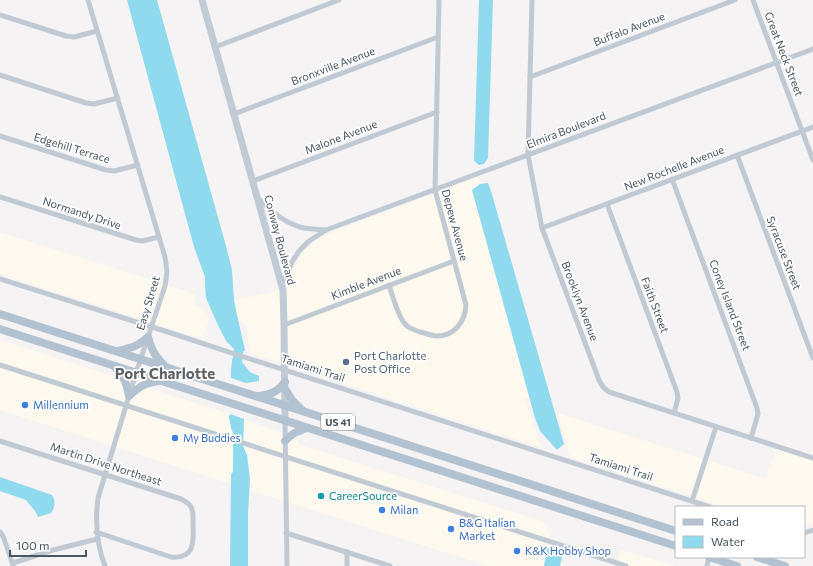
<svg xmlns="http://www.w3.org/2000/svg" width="813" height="566" viewBox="0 0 813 566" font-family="Commissioner,sans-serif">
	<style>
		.commercial { fill: #fdf9ef }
		.water { fill: #90daee }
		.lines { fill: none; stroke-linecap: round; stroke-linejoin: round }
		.street { stroke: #c1cad2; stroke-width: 5 }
		.secondary { stroke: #c1cbd6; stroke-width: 7 }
		.primary { stroke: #b3c2d1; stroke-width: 8 }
		.service-dot { fill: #5c6f8a; stroke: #fff; stroke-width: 1.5 }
		.shop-dot { fill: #3f7fe0; stroke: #fff; stroke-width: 1.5 }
		.culture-dot { fill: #0f9aa8; stroke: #fff; stroke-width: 1.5 }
		.labels { text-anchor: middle; stroke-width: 3.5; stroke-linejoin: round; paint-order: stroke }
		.shield { fill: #fff; stroke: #808990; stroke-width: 1 }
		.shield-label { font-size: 10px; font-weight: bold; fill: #4a5661 }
		.street-label { font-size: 11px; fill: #4a5661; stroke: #fff }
		.service-label { font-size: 11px; fill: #4e5e75; stroke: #fff; text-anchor: start }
		.shop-label { font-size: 11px; fill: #366cbe; stroke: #fff; text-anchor: start }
		.culture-label { font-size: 11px; fill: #0d838f; stroke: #fff; text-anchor: start }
		.district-label { font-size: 15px; font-weight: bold; fill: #5f6368; stroke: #fff }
	</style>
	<rect width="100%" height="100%" fill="#f5f3f3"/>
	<!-- commercial -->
	<g class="commercial">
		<polygon points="478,177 480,184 472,190 530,400 524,398 542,448 249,353 247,326 238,321 234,300 288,289 289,279 295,265 306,249 320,238 337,230"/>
		<polygon points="0,232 196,294 194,305 202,307 209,319 203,339 0,274"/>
		<polygon points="0,340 230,414 229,417 231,428 233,433 234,443 231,484 0,410"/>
		<polygon points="558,413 766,479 778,443 813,454 813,523 804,526 804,507 725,507 570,457"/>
		<polygon points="244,419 297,438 298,444 545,522 550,534 544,566 488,566 249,490 250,479 247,455 243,446"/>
		<polygon points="621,550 676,566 615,566"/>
	</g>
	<!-- water -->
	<g class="water">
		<path d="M127 0H157L226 246 232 270 234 300 237 315 245 350 243 352 242 362 250 372 259 376V381L246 383 231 378C230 368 233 359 234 349L226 341 217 323 206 298 205 285V277L194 247Z"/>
		<polygon points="479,0 493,0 488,158 484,164 479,165 474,161"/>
		<polygon points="488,183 491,191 564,444 557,450 540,431 535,418 472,190 480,184"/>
		<polygon points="230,414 244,419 243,446 247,455 250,479 248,514 248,566 230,566 231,474 233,472 233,433 231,428 229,417"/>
		<path d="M0 477 52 495C56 501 55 507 51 513L38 517 35 511 26 500 0 491Z"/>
		<polygon points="547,548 563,553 560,566 544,566"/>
	</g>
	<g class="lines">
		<!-- street -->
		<g class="street">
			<path d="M88 0 165 257 167 272 165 286 136 373 98 498C95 522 96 543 105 566"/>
			<polyline points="532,0 528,155 542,228 599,380 603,387 609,392 813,458"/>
			<polyline points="753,0 813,160"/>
			<polyline points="0,15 66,36 74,37 97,31"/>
			<polyline points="215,47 339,0"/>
			<polyline points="0,75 86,103 94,104 118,98"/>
			<polyline points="530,77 735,0"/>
			<polyline points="234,114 438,37"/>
			<polyline points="0,136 106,170 114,171 138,165"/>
			<polyline points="737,155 813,358"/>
			<polyline points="672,179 757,408 758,414 751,438"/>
			<polyline points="253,181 437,112"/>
			<polyline points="0,197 136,240 142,241 159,237"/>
			<path d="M257 197C271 211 285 224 304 228 312 229 319 230 326 230"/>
			<polyline points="607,204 677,392 678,398 674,413"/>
			<polyline points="542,228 813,127"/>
			<polyline points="0,279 171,333 244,357 710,507"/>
			<polyline points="281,283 287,275 292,262 299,251 309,241 326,230 813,49"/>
			<path d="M389 285C392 295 399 319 406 325 410 329 415 330 420 332 425 333 430 335 435 336 454 337 465 322 466 305L435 190 439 0"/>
			<polyline points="284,325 454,261"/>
			<polyline points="0,365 626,566"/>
			<polyline points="285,420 287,566"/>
			<path d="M0 441 181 499C185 501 189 503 191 507 194 512 193 519 193 525 194 543 194 559 171 557L96 532"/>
			<polyline points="692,501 716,427"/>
			<polyline points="0,532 3,536 13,565"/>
			<polyline points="286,533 390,566"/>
			<polyline points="804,533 813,530"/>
			<polyline points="347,552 347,566"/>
			<polyline points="13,563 53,550 97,539"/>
			<polyline points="707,566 709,557"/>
		</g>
		<!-- secondary -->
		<polyline class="secondary" points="202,0 283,290 284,325 285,420"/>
		<!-- primary -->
		<g class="primary">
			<polyline points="0,314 676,531"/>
			<polyline points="0,329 676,546"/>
			<path d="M117 351C131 348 137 347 148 337 152 351 155 356 165 366"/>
			<path d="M114 366C124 377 126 381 129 396 140 386 145 383 159 381"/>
			<polyline points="284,387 292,400 302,410"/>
			<path d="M259 396C272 394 276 393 285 382"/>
			<path d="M285 441C293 433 297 431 308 428"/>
			<polyline points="709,557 737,566"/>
			<polyline points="757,557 785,566"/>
		</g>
	</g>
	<!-- markers -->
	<circle class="service-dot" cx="346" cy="362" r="4"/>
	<g class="shop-dot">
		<circle cx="25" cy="405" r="4"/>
		<circle cx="175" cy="438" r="4"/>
		<circle cx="382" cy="510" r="4"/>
		<circle cx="451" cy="529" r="4"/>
		<circle cx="517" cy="551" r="4"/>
	</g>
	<circle class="culture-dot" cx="321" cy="496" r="4"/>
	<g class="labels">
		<!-- shield labels -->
		<rect class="shield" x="321" y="414" width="34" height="16" rx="3"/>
		<g class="shield-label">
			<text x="338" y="426">US 41</text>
		</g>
		<!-- street labels -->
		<g class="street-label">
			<text transform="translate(629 29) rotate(-21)" y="4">Buffalo Avenue</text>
			<text transform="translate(784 54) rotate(69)" y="4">Great Neck Street</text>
			<text transform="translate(333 66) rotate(-21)" y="4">Bronxville Avenue</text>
			<text transform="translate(566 130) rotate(-21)" y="4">Elmira Boulevard</text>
			<text transform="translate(341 137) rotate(-21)" y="4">Malone Avenue</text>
			<text transform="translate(72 148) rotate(17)" y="4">Edgehill Terrace</text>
			<text transform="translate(674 168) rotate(-21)" y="4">New Rochelle Avenue</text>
			<text transform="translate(82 213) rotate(18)" y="4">Normandy Drive</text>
			<text transform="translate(455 225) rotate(75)" y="4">Depew Avenue</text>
			<text transform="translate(280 240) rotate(75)" y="4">Conway Boulevard</text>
			<text transform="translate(784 253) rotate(69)" y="4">Syracuse Street</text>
			<text transform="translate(366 283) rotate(-21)" y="4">Kimble Avenue</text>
			<text transform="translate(580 301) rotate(69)" y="4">Brooklyn Avenue</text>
			<text transform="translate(148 303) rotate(-73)" y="4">Easy Street</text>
			<text transform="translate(655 305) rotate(69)" y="4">Faith Street</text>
			<text transform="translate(730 305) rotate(69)" y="4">Coney Island Street</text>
			<text transform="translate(313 368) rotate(18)" y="4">Tamiami Trail</text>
			<text transform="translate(106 464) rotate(18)" y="4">Martin Drive Northeast</text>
			<text transform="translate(621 467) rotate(18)" y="4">Tamiami Trail</text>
		</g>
		<!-- service labels -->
		<g class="service-label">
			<text x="354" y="360">Port Charlotte<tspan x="354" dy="13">Post Office</tspan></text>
		</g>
		<!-- shop labels -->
		<g class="shop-label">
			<text x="33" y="409">Millennium</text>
			<text x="183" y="442">My Buddies</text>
			<text x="390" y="514">Milan</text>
			<text x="459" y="527">B&amp;G Italian<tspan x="459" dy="13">Market</tspan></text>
			<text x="525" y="555">K&amp;K Hobby Shop</text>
		</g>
		<!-- culture labels -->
		<g class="culture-label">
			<text x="329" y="500">CareerSource</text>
		</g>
		<!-- district labels -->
		<g class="district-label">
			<text x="165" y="379">Port Charlotte</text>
		</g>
	</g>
	<!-- legend -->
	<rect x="675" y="506" width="130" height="52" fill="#ffffff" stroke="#b7bbc0"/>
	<rect x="683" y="519" width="20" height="6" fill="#b3c2d1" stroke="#b7bbc0"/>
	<text x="711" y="526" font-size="12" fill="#4a5661">Road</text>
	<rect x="683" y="536" width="20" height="12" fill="#90daee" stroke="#b7bbc0"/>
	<text x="711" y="546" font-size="12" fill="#4a5661">Water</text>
	<!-- scale -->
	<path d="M10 550v6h76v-6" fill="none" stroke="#4a5661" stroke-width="2"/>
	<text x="16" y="550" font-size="12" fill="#4a5661" stroke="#ffffff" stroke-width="3" paint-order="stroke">100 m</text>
</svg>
